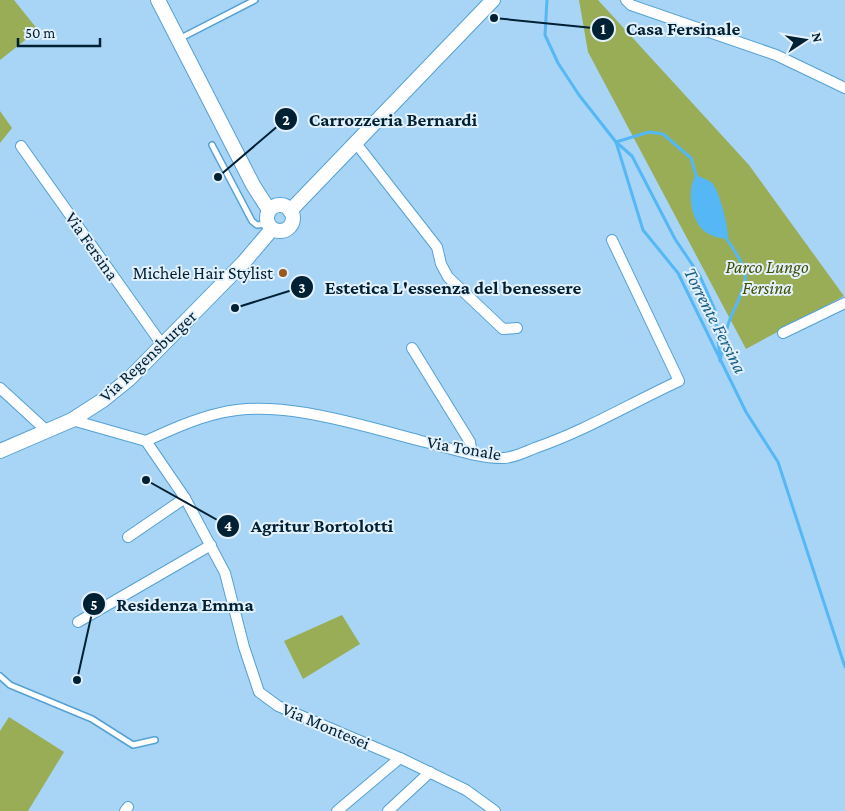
<svg xmlns="http://www.w3.org/2000/svg" width="845" height="811" viewBox="0 0 845 811" font-family="'Crimson Pro',serif">
	<style>
		.green { fill: #99ad57 }
		.water { fill: #55b7f5 }
		.lines { fill: none; stroke-linecap: round; stroke-linejoin: round }
		.stream { stroke: #55b7f5; stroke-width: 3 }
		.lane-casing { stroke: #54a1d4; stroke-width: 8 }
		.street-casing { stroke: #54a1d4; stroke-width: 12 }
		.secondary-casing { stroke: #54a1d4; stroke-width: 16 }
		.lane { stroke: #fff; stroke-width: 5 }
		.street { stroke: #fff; stroke-width: 10 }
		.secondary { stroke: #fff; stroke-width: 14 }
		.poi-dot { fill: #97591d; stroke: #e3f1fc; stroke-width: 2 }
		.labels { text-anchor: middle; stroke-width: 4; stroke-linejoin: round; paint-order: stroke }
		.street-label { font-size: 18px; fill: #002034; stroke: #e3f1fc }
		.park-label { font-size: 18px; font-style: italic; fill: #414e00; stroke: #e3f1fc }
		.poi-label { font-size: 18px; fill: #002034; stroke: #e3f1fc; text-anchor: end }
		.water-label { font-size: 19px; font-style: italic; fill: #165e87; stroke: #e3f1fc }
		.leader { fill: none; stroke: #002034; stroke-width: 2 }
		.callout-dot { fill: #002034; stroke: #e3f1fc; stroke-width: 2 }
		.mark-label { font-size: 15px; text-anchor: middle; font-weight: bold; fill: #fff }
		.callout-label { font-size: 19px; text-anchor: middle; font-weight: bold; fill: #002034; stroke: #e3f1fc; stroke-width: 4; stroke-linejoin: round; paint-order: stroke }
	</style>
	<rect width="100%" height="100%" fill="#a8d5f5"/>
	<!-- green -->
	<g class="green">
		<polygon points="0,0 14,0 38,30 0,60"/>
		<polygon points="579,0 598,0 749,165 844,296 746,349 588,52"/>
		<polygon points="0,111 12,128 0,143"/>
		<polygon points="342,615 360,644 303,679 284,641"/>
		<polygon points="9,717 64,752 28,811 0,811 0,731"/>
	</g>
	<!-- water -->
	<path class="water" d="M696 175C700 177 707 179 711 182 719 188 729 229 728 239 718 238 709 236 702 229 690 216 687 189 696 175Z"/>
	<g class="lines">
		<!-- stream -->
		<g class="stream">
			<polyline points="547,0 545,35 558,63 579,95 616,142 643,230 678,273 746,412 778,462 845,667"/>
			<polyline points="616,142 649,132 663,134 691,158 697,179"/>
			<polyline points="616,142 632,156 675,239 700,276 715,310 720,359"/>
			<path d="M720 361C723 348 725 332 730 319 748 277 754 279 726 238"/>
		</g>
		<defs>
			<g id="lane">
				<polyline points="179,39 255,0"/>
				<polyline points="212,145 252,221 257,225 268,224"/>
				<polyline points="0,676 10,685 92,719 133,745 155,740"/>
			</g>
			<g id="street">
				<polyline points="626,0 631,5 776,55 845,88"/>
				<polyline points="355,142 437,247 441,264 448,277 503,329 517,328"/>
				<polyline points="21,146 163,346"/>
				<polyline points="783,333 845,303"/>
				<polyline points="412,348 470,442 472,454"/>
				<polyline points="0,388 48,432"/>
				<polyline points="72,420 146,441 185,498 225,573 244,647 259,692 278,706 400,758 466,790 495,811"/>
				<path d="M146 441C170 430 194 419 220 413 280 398 363 426 421 441 447 447 476 458 503 458 513 458 525 452 535 448 585 431 631 403 679 381L612 240"/>
				<polyline points="128,537 185,498"/>
				<polyline points="78,622 211,545"/>
				<polyline points="125,811 128,807"/>
				<polyline points="337,811 400,758"/>
				<polyline points="388,811 430,772"/>
			</g>
			<g id="secondary">
				<polyline points="158,0 253,185 269,210"/>
				<circle cx="280" cy="218" r="13"/>
				<polyline points="290,211 493,0"/>
				<polyline points="0,451 72,420 103,400 129,379 244,262 272,229"/>
			</g>
		</defs>
		<!-- lane casing -->
		<use href="#lane" class="lane-casing"/>
		<!-- street casing -->
		<use href="#street" class="street-casing"/>
		<!-- secondary casing -->
		<use href="#secondary" class="secondary-casing"/>
		<!-- lane -->
		<use href="#lane" class="lane"/>
		<!-- street -->
		<use href="#street" class="street"/>
		<!-- secondary -->
		<use href="#secondary" class="secondary"/>
	</g>
	<!-- markers -->
	<circle class="poi-dot" cx="283" cy="273" r="5"/>
	<g class="labels">
		<!-- street labels -->
		<g class="street-label">
			<text transform="translate(92 246) rotate(55)" y="6">Via Fersina</text>
			<text transform="translate(148 356) rotate(-43)" y="6">Via Regensburger</text>
			<text transform="translate(464 448) rotate(10)" y="6">Via Tonale</text>
			<text transform="translate(326 726) rotate(23)" y="6">Via Montesei</text>
		</g>
		<!-- park labels -->
		<g class="park-label">
			<text x="767" y="273">Parco Lungo<tspan x="767" dy="21">Fersina</tspan></text>
		</g>
		<!-- poi labels -->
		<g class="poi-label">
			<text x="273" y="279">Michele Hair Stylist</text>
		</g>
		<!-- water labels -->
		<g class="water-label">
			<text transform="translate(716 320) rotate(63)" y="7">Torrente Fersina</text>
		</g>
	</g>
	<!-- callouts -->
	<path class="leader" d="M494 18L603 29M218 177L286 119M235 308L302 287M146 480L228 526M77 680L94 604"/>
	<g class="callout-dot">
		<circle cx="494" cy="18" r="5"/>
		<circle cx="218" cy="177" r="5"/>
		<circle cx="235" cy="308" r="5"/>
		<circle cx="146" cy="480" r="5"/>
		<circle cx="77" cy="680" r="5"/>
		<circle cx="603" cy="29" r="12"/>
		<circle cx="286" cy="119" r="12"/>
		<circle cx="302" cy="287" r="12"/>
		<circle cx="228" cy="526" r="12"/>
		<circle cx="94" cy="604" r="12"/>
	</g>
	<g class="mark-label">
		<text x="603" y="34">1</text>
		<text x="286" y="125">2</text>
		<text x="302" y="293">3</text>
		<text x="228" y="531">4</text>
		<text x="94" y="610">5</text>
	</g>
	<g class="callout-label">
		<text x="683" y="35">Casa Fersinale</text>
		<text x="393" y="126">Carrozzeria Bernardi</text>
		<text x="453" y="294">Estetica L'essenza del benessere</text>
		<text x="322" y="532">Agritur Bortolotti</text>
		<text x="185" y="611">Residenza Emma</text>
	</g>
	<!-- north arrow -->
	<g transform="translate(805 40) rotate(78)" stroke="#e3f1fc" stroke-width="4" paint-order="stroke">
	<path d="M0-4L9 19L0 12L-9 19Z" fill="#002034"/>
	<text y="-8" font-size="14" font-weight="bold" text-anchor="middle" fill="#002034">N</text>
	</g>
	<!-- scale -->
	<path d="M18 38v8h82v-8" fill="none" stroke="#002034" stroke-width="2.5"/>
	<text x="25" y="38" font-size="15" fill="#002034" stroke="#e3f1fc" stroke-width="4" paint-order="stroke">50 m</text>
</svg>
